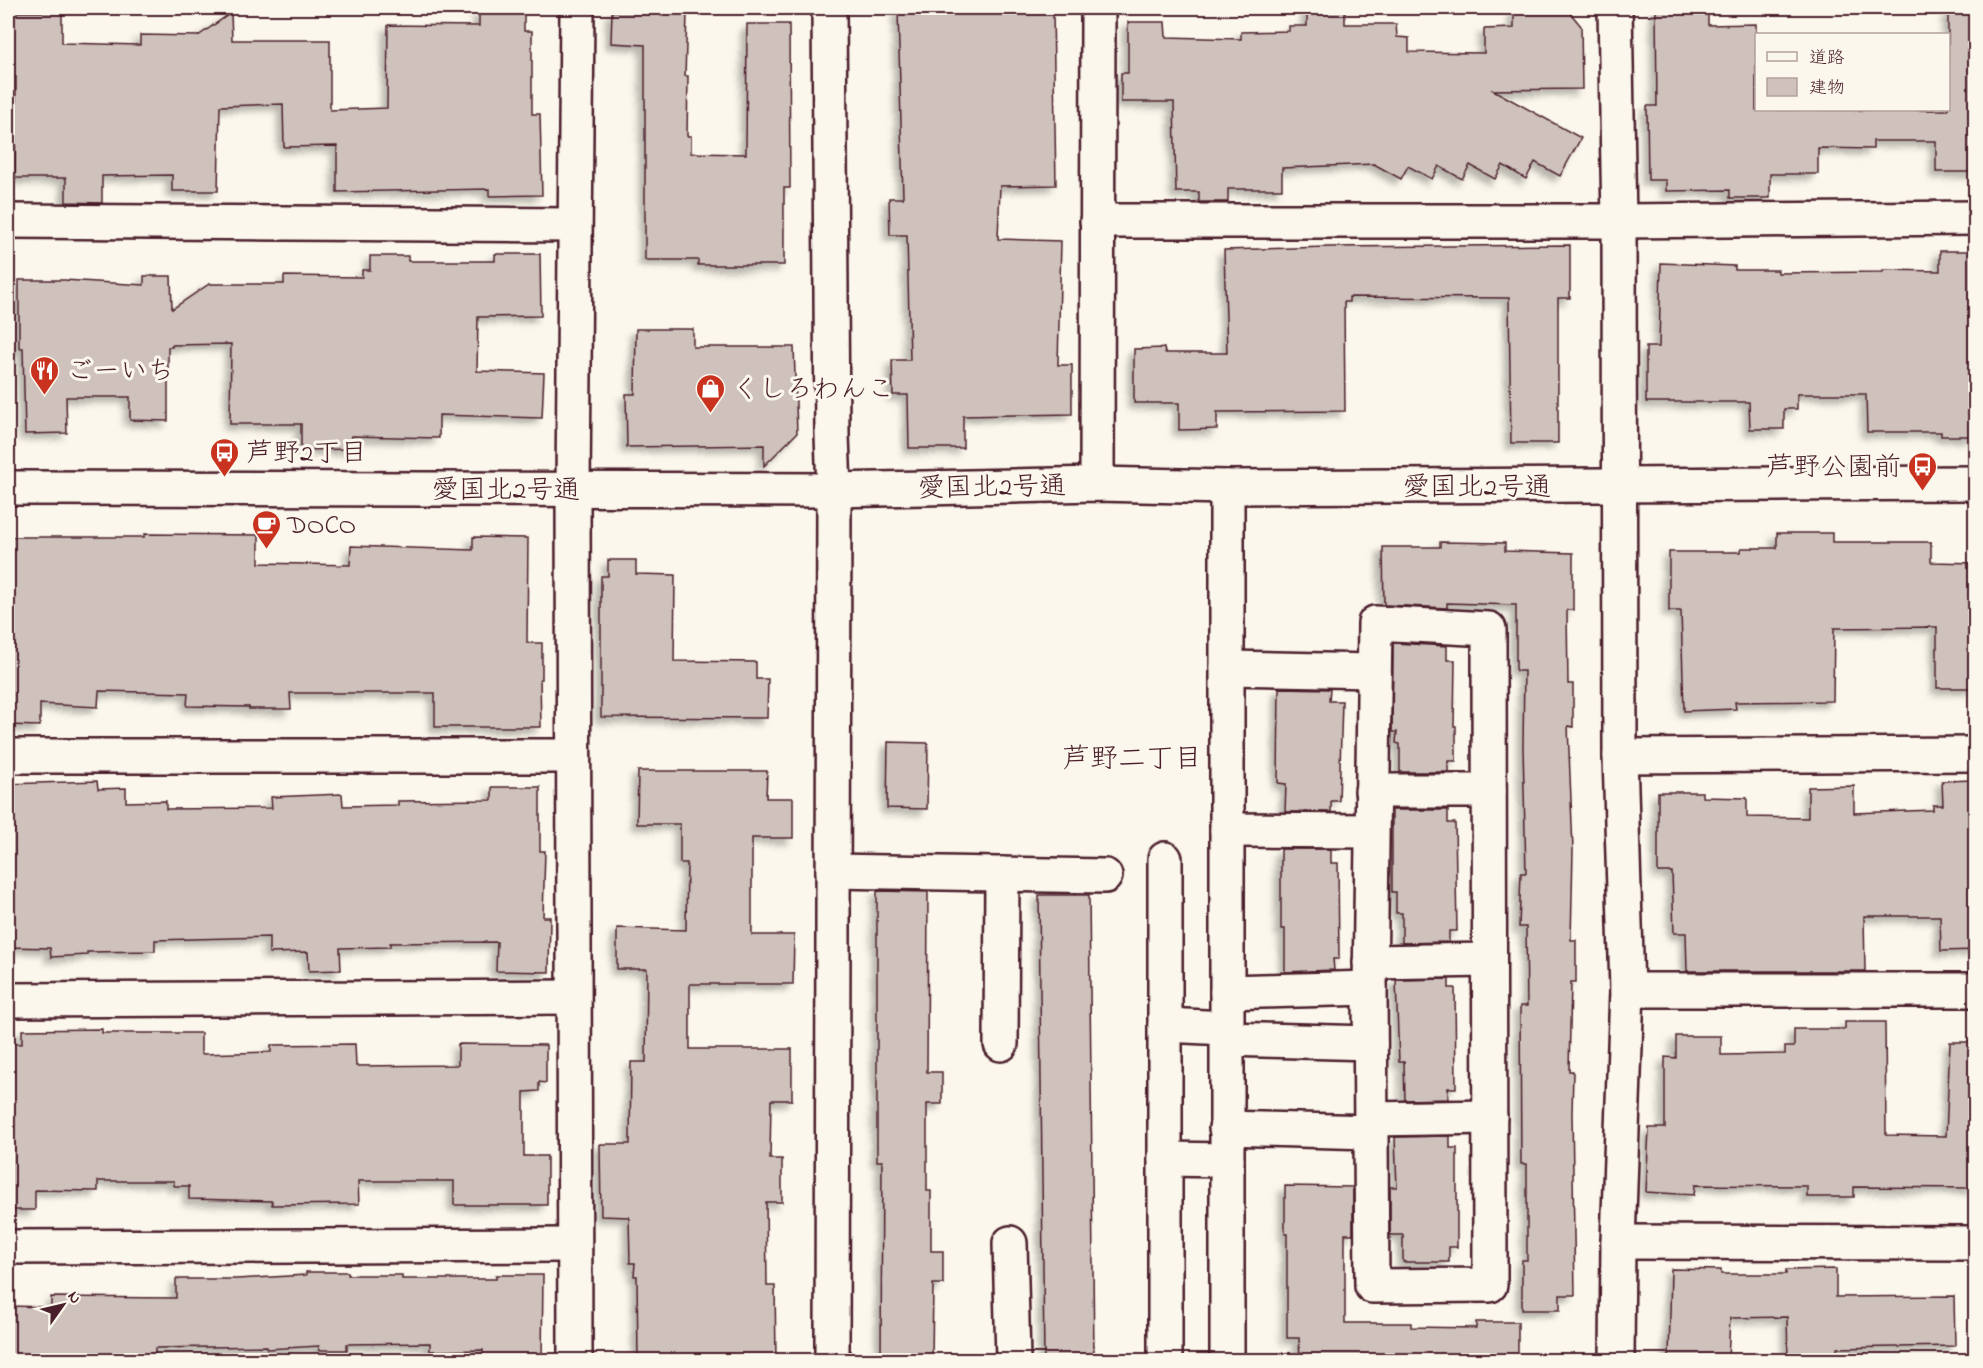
<svg xmlns="http://www.w3.org/2000/svg" width="1983" height="1368" viewBox="0 0 1983 1368" font-family="'Indie Flower','Klee One',sans-serif">
	<style>
		.building { fill: #cfc2bc; stroke: #4a1f2b; stroke-width: 1.5; filter: url(#shadow) }
		.lines { fill: none; stroke-linecap: round; stroke-linejoin: round }
		.minor-casing { stroke: #4a1f2b; stroke-width: 38 }
		.minor { stroke: #fbf7ec; stroke-width: 33 }
		.labels { text-anchor: middle; stroke-width: 6; stroke-linejoin: round; paint-order: stroke }
		.poi-label { font-size: 27px; fill: #4a1f2b; stroke: #fbf7ec; text-anchor: start }
		.street-label { font-size: 27px; fill: #4a1f2b; stroke: #fbf7ec }
		.neighbourhood-label { font-size: 28px; fill: #4a1f2b; stroke: #fbf7ec }
	</style>
	<defs>
		<filter id="shadow"><feDropShadow dx="-5.5" dy="5.5" stdDeviation="3" flood-color="#0004"/></filter>
	</defs>
	<rect width="100%" height="100%" fill="#fbf7ec"/>
	<filter id="ink" filterUnits="userSpaceOnUse"><feTurbulence type="fractalNoise" baseFrequency=".0167" numOctaves="2"/><feDisplacementMap in="SourceGraphic" scale="12" xChannelSelector="R" yChannelSelector="G"/><feConvolveMatrix kernelMatrix="1 2 1 2 8 2 1 2 1" color-interpolation-filters="sRGB"/></filter>
	<g filter="url(#ink)">
		<!-- building -->
		<g class="building">
			<polygon points="1307,8 1345,8 1345,24 1396,24 1397,37 1409,38 1409,52 1484,53 1484,29 1514,28 1514,10 1567,9 1581,26 1582,89 1493,90 1581,138 1560,176 1535,162 1526,179 1503,165 1495,179 1470,165 1462,179 1439,166 1432,179 1408,166 1401,179 1374,164 1282,168 1282,189 1228,189 1228,202 1199,202 1199,192 1176,192 1174,102 1121,102 1121,73 1128,73 1128,22 1165,22 1166,37 1241,39 1241,32 1289,31 1289,26 1307,26"/>
			<polygon points="1656,8 1708,8 1708,25 1756,24 1756,110 1948,110 1948,11 1976,11 1976,172 1936,172 1936,141 1873,141 1873,149 1818,148 1818,174 1770,174 1770,198 1730,198 1730,190 1666,191 1666,180 1648,180 1647,106 1657,106"/>
			<polygon points="898,10 1053,12 1056,185 1000,186 998,239 1061,241 1058,365 1072,365 1072,414 963,416 963,448 909,448 908,395 893,395 892,360 910,360 907,235 890,235 889,198 903,198"/>
			<polygon points="524,11 524,31 532,31 532,114 540,114 542,195 489,196 489,189 337,192 337,146 284,147 283,104 220,106 218,191 172,191 172,175 102,176 102,203 66,202 66,178 15,178 16,77 8,77 8,12 62,12 62,43 140,45 140,35 198,36 231,13 232,40 330,40 330,110 387,108 388,25 479,26 479,12"/>
			<polygon points="612,11 687,14 685,76 688,76 687,136 691,136 691,153 746,154 747,24 789,24 790,188 784,188 784,265 698,265 698,260 645,260 645,45 611,43"/>
			<polygon points="1570,245 1570,298 1558,298 1558,443 1511,443 1509,298 1349,297 1349,302 1344,302 1345,411 1217,412 1217,429 1179,430 1179,403 1134,403 1134,349 1164,348 1165,353 1227,353 1224,250 1328,247"/>
			<polygon points="1940,251 1976,251 1976,436 1941,436 1941,432 1867,432 1866,394 1797,394 1797,409 1784,409 1784,429 1750,429 1749,402 1646,402 1646,347 1659,347 1661,263 1735,266 1735,270 1778,270 1778,273 1883,272 1883,270 1940,271"/>
			<polygon points="495,254 540,254 541,316 478,317 477,371 544,373 542,418 439,415 439,438 351,436 351,449 301,450 301,424 230,424 231,344 172,345 172,347 168,347 168,421 130,420 130,397 66,397 67,433 25,434 23,348 19,348 19,280 64,280 144,285 144,276 171,276 172,309 209,284 284,284 284,276 362,277 362,270 370,270 370,256 408,256 408,261 495,261"/>
			<polygon points="636,329 693,329 693,347 794,347 797,433 764,466 764,445 627,447 626,394 635,394"/>
			<polygon points="1777,533 1832,533 1832,542 1931,542 1931,562 1976,563 1976,688 1937,688 1937,627 1834,628 1833,701 1735,702 1736,709 1684,711 1681,611 1669,611 1669,552 1741,552 1741,548 1777,548"/>
			<polygon points="144,534 259,535 259,563 350,565 351,546 473,550 473,537 528,538 527,643 542,643 542,679 540,679 541,727 435,727 435,693 290,693 291,709 249,709 249,707 187,706 188,693 99,691 98,707 40,704 40,726 8,725 8,537 144,537"/>
			<polygon points="1440,542 1505,543 1505,551 1573,553 1573,610 1567,610 1568,684 1573,684 1573,727 1568,726 1573,850 1571,940 1576,940 1576,982 1571,982 1569,1071 1573,1071 1572,1114 1575,1295 1560,1295 1560,1310 1522,1310 1522,1260 1527,1260 1527,1164 1521,1164 1520,1006 1527,1006 1526,927 1519,927 1521,873 1526,873 1523,747 1524,671 1516,671 1516,605 1447,603 1447,608 1384,605 1383,547 1440,547"/>
			<polygon points="608,560 636,560 636,574 675,575 674,661 756,662 756,679 768,679 767,718 601,717 601,576 608,576"/>
			<polygon points="1393,643 1447,646 1447,660 1455,660 1454,726 1456,726 1456,761 1448,761 1448,772 1400,772 1400,744 1396,743 1397,732 1392,732"/>
			<polygon points="1279,688 1330,689 1329,701 1342,701 1339,801 1331,801 1331,812 1285,812 1286,784 1278,783"/>
			<polygon points="888,742 928,743 927,809 887,808"/>
			<polygon points="638,771 767,771 766,798 793,798 793,838 752,838 752,935 794,935 793,984 690,984 690,1049 792,1049 792,1100 771,1100 770,1159 782,1159 782,1202 766,1202 767,1286 775,1286 776,1360 638,1360 637,1276 634,1276 635,1263 630,1263 629,1217 601,1216 600,1144 630,1144 631,1062 646,1062 647,969 617,969 617,928 686,930 687,863 680,863 680,824 637,824"/>
			<polygon points="1976,780 1976,950 1941,951 1940,916 1864,916 1865,971 1687,971 1686,933 1674,933 1672,872 1658,872 1658,792 1702,792 1702,797 1747,798 1747,817 1808,818 1808,787 1854,786 1854,813 1933,810 1933,805 1943,805 1942,781"/>
			<polygon points="97,781 98,789 126,788 126,802 166,801 166,809 272,808 271,797 342,794 343,806 398,805 398,801 492,800 492,787 540,787 540,851 545,851 543,917 550,917 549,972 496,971 497,942 390,943 390,947 340,948 341,970 309,971 308,952 269,953 269,937 155,940 155,951 87,952 87,955 51,957 50,948 8,947 8,784"/>
			<polygon points="1392,810 1448,810 1448,823 1455,823 1457,931 1449,931 1449,942 1402,943 1402,913 1396,913 1396,892 1392,892"/>
			<polygon points="1281,849 1331,849 1331,863 1338,863 1339,959 1333,959 1334,970 1285,972 1285,929 1281,929"/>
			<polygon points="877,891 928,892 927,1072 942,1072 942,1104 927,1104 927,1191 931,1191 931,1251 943,1251 943,1284 933,1284 932,1360 881,1360 882,1161 877,1161"/>
			<polygon points="1039,895 1089,895 1094,1360 1044,1360"/>
			<polygon points="1449,979 1449,988 1455,988 1456,1088 1448,1088 1448,1099 1405,1100 1404,1062 1399,1062 1396,980"/>
			<polygon points="1845,1022 1885,1022 1886,1135 1946,1136 1950,1042 1974,1042 1974,1188 1854,1187 1854,1197 1807,1197 1807,1186 1695,1185 1694,1195 1646,1192 1649,1128 1665,1128 1665,1057 1676,1058 1676,1036 1721,1036 1721,1055 1785,1054 1785,1047 1794,1047 1794,1029 1845,1029"/>
			<polygon points="102,1029 102,1033 201,1033 201,1054 271,1052 271,1045 355,1044 356,1066 458,1065 458,1044 546,1045 546,1083 539,1082 539,1091 524,1092 524,1156 547,1156 547,1205 454,1205 454,1181 358,1181 359,1204 272,1205 272,1201 189,1199 189,1186 174,1186 174,1181 98,1181 98,1191 35,1190 35,1210 8,1210 8,1043 22,1044 22,1030"/>
			<polygon points="1450,1136 1450,1148 1457,1148 1457,1247 1449,1247 1449,1262 1403,1262 1403,1235 1390,1235 1390,1187 1397,1187 1395,1137"/>
			<polygon points="1285,1186 1353,1187 1353,1234 1345,1234 1345,1323 1411,1323 1411,1327 1476,1328 1476,1322 1518,1322 1518,1360 1300,1360 1299,1338 1287,1338 1287,1234 1285,1234"/>
			<polygon points="1671,1269 1721,1270 1721,1274 1786,1274 1786,1270 1836,1269 1836,1297 1954,1296 1955,1346 1837,1348 1838,1360 1788,1360 1787,1317 1730,1318 1728,1360 1669,1360"/>
			<polygon points="306,1272 348,1272 348,1275 402,1275 402,1279 496,1279 496,1275 543,1275 542,1360 483,1360 483,1350 430,1351 430,1343 347,1344 347,1350 319,1350 319,1346 267,1349 267,1346 155,1348 155,1357 8,1356 8,1306 51,1307 51,1297 176,1298 176,1279 237,1279 306,1275"/>
		</g>
		<g class="lines">
			<defs>
				<g id="minor">
					<polyline points="829,8 832,435 834,490 832,1360"/>
					<polyline points="1615,8 1619,221 1620,756 1627,990 1618,1242 1617,1360"/>
					<polyline points="8,221 574,225"/>
					<polyline points="1097,221 1619,221 1976,218"/>
					<polyline points="1097,484 1098,8"/>
					<polyline points="1227,487 1227,1360"/>
					<polyline points="8,488 834,490 1097,484 1227,487 1976,483"/>
					<polygon points="1375,623 1489,629 1490,1285 1372,1286 1370,988"/>
					<polyline points="1227,668 1373,671"/>
					<polyline points="8,756 572,756"/>
					<polyline points="1620,756 1976,754"/>
					<polyline points="1372,791 1489,791"/>
					<polyline points="1227,830 1371,831"/>
					<polyline points="1165,859 1165,1360"/>
					<polyline points="833,871 1105,876"/>
					<polyline points="1370,962 1489,960"/>
					<polyline points="1627,990 1976,990"/>
					<polyline points="1227,992 1370,988"/>
					<polyline points="8,1000 573,997"/>
					<polyline points="1165,1025 1226,1028"/>
					<polyline points="1227,1039 1370,1043"/>
					<polyline points="1001,1044 1002,874"/>
					<polyline points="1371,1119 1490,1117"/>
					<polyline points="1226,1128 1371,1132"/>
					<polyline points="1165,1159 1227,1160"/>
					<polyline points="1618,1242 1976,1243"/>
					<polyline points="1010,1243 1013,1360"/>
					<polyline points="8,1247 574,1245"/>
					<polyline points="575,1360 573,489 577,8"/>
				</g>
			</defs>
			<!-- minor casing -->
			<use href="#minor" class="minor-casing"/>
			<!-- minor -->
			<use href="#minor" class="minor"/>
		</g>
	</g>
	<!-- icons -->
	<defs>
		<symbol id="restaurant-pin" viewBox="-11 -11 22 30"><path d="M0 17L-7.5 6A9.5 9.5 0 1 1 7.5 6Z" fill="#c8321e" stroke="#fbf7ec"/><path d="M-5-6h1v4h1v-4h1v4h1v-4h1v5L-1.5 .5V6h-2V.5L-5-1ZM5-6V6H3V1.5H1.5Q1.5-4 5-6Z" fill="#fff"/></symbol>
		<symbol id="shop-pin" viewBox="-11 -11 22 30"><path d="M0 17L-7.5 6A9.5 9.5 0 1 1 7.5 6Z" fill="#c8321e" stroke="#fbf7ec"/><path d="M-5-2.5h2.3a2.7 3.5 0 0 1 5.4 0H5L5.5 6h-11ZM-1.5-2.5h3a1.5 2.3 0 0 0-3 0Z" fill="#fff"/></symbol>
		<symbol id="bus-pin" viewBox="-11 -11 22 30"><path d="M0 17L-7.5 6A9.5 9.5 0 1 1 7.5 6Z" fill="#c8321e" stroke="#fbf7ec"/><path d="M-5-6H5V4H4V6H2V4H-2V6H-4V4H-5ZM-3.5-4V0h7V-4ZM-3.5 1.2v1.5H-2V1.2ZM2 1.2v1.5H3.5V1.2Z" fill="#fff"/></symbol>
		<symbol id="cafe-pin" viewBox="-11 -11 22 30"><path d="M0 17L-7.5 6A9.5 9.5 0 1 1 7.5 6Z" fill="#c8321e" stroke="#fbf7ec"/><path d="M-5.5-4.5H6V0H3Q3 3.5 0 3.5H-2.5Q-5.5 3.5-5.5 0ZM3-3.2v2h1.7v-2ZM-6 4.5H4V6H-6Z" fill="#fff"/></symbol>
	</defs>
	<g fill-rule="evenodd">
		<use href="#restaurant-pin" x="28" y="354" width="33" height="45"/>
		<use href="#shop-pin" x="694" y="372" width="33" height="45"/>
		<use href="#bus-pin" x="208" y="436" width="33" height="45"/>
		<use href="#bus-pin" x="1906" y="450" width="33" height="45"/>
		<use href="#cafe-pin" x="250" y="508" width="33" height="45"/>
	</g>
	<g class="labels">
		<!-- poi labels -->
		<g class="poi-label">
			<text x="66" y="379">ごーいち</text>
			<text x="732" y="397">くしろわんこ</text>
			<text x="246" y="461">芦野2丁目</text>
			<text x="1901" y="475" text-anchor="end">芦野公園前</text>
			<text x="287" y="533">DOCO</text>
		</g>
		<!-- street labels -->
		<g class="street-label">
			<text transform="translate(992 486) rotate(-1)" y="9">愛国北2号通</text>
			<text x="1477" y="495">愛国北2号通</text>
			<text x="506" y="498">愛国北2号通</text>
		</g>
		<!-- neighbourhood labels -->
		<g class="neighbourhood-label">
			<text x="1132" y="767">芦野二丁目</text>
		</g>
	</g>
	<!-- margin -->
	<rect width="1983" height="1368" fill="none" stroke="#fbf7ec" stroke-width="30"/>
	<rect x="15" y="15" width="1953" height="1338" fill="none" stroke="#4a1f2b" stroke-width="2" filter="url(#ink)"/>
	<!-- legend -->
	<rect x="1755" y="33" width="195" height="78" fill="#fbf7ec" stroke="#b4a19f" stroke-width="1.5"/>
	<rect x="1767" y="52" width="30" height="9" fill="#fbf7ec" stroke="#b4a19f" stroke-width="1.5"/>
	<text x="1809" y="63" font-size="18" fill="#4a1f2b">道路</text>
	<rect x="1767" y="78" width="30" height="18" fill="#cfc2bc" stroke="#b4a19f" stroke-width="1.5"/>
	<text x="1809" y="93" font-size="18" fill="#4a1f2b">建物</text>
	<!-- north arrow -->
	<g transform="translate(63 1305) rotate(56)" stroke="#fbf7ec" stroke-width="4.5" paint-order="stroke">
	<path d="M0-4.5L10 22L0 15L-10 22Z" fill="#4a1f2b"/>
	<text y="-9" font-size="16" font-weight="bold" text-anchor="middle" fill="#4a1f2b">N</text>
	</g>
</svg>
